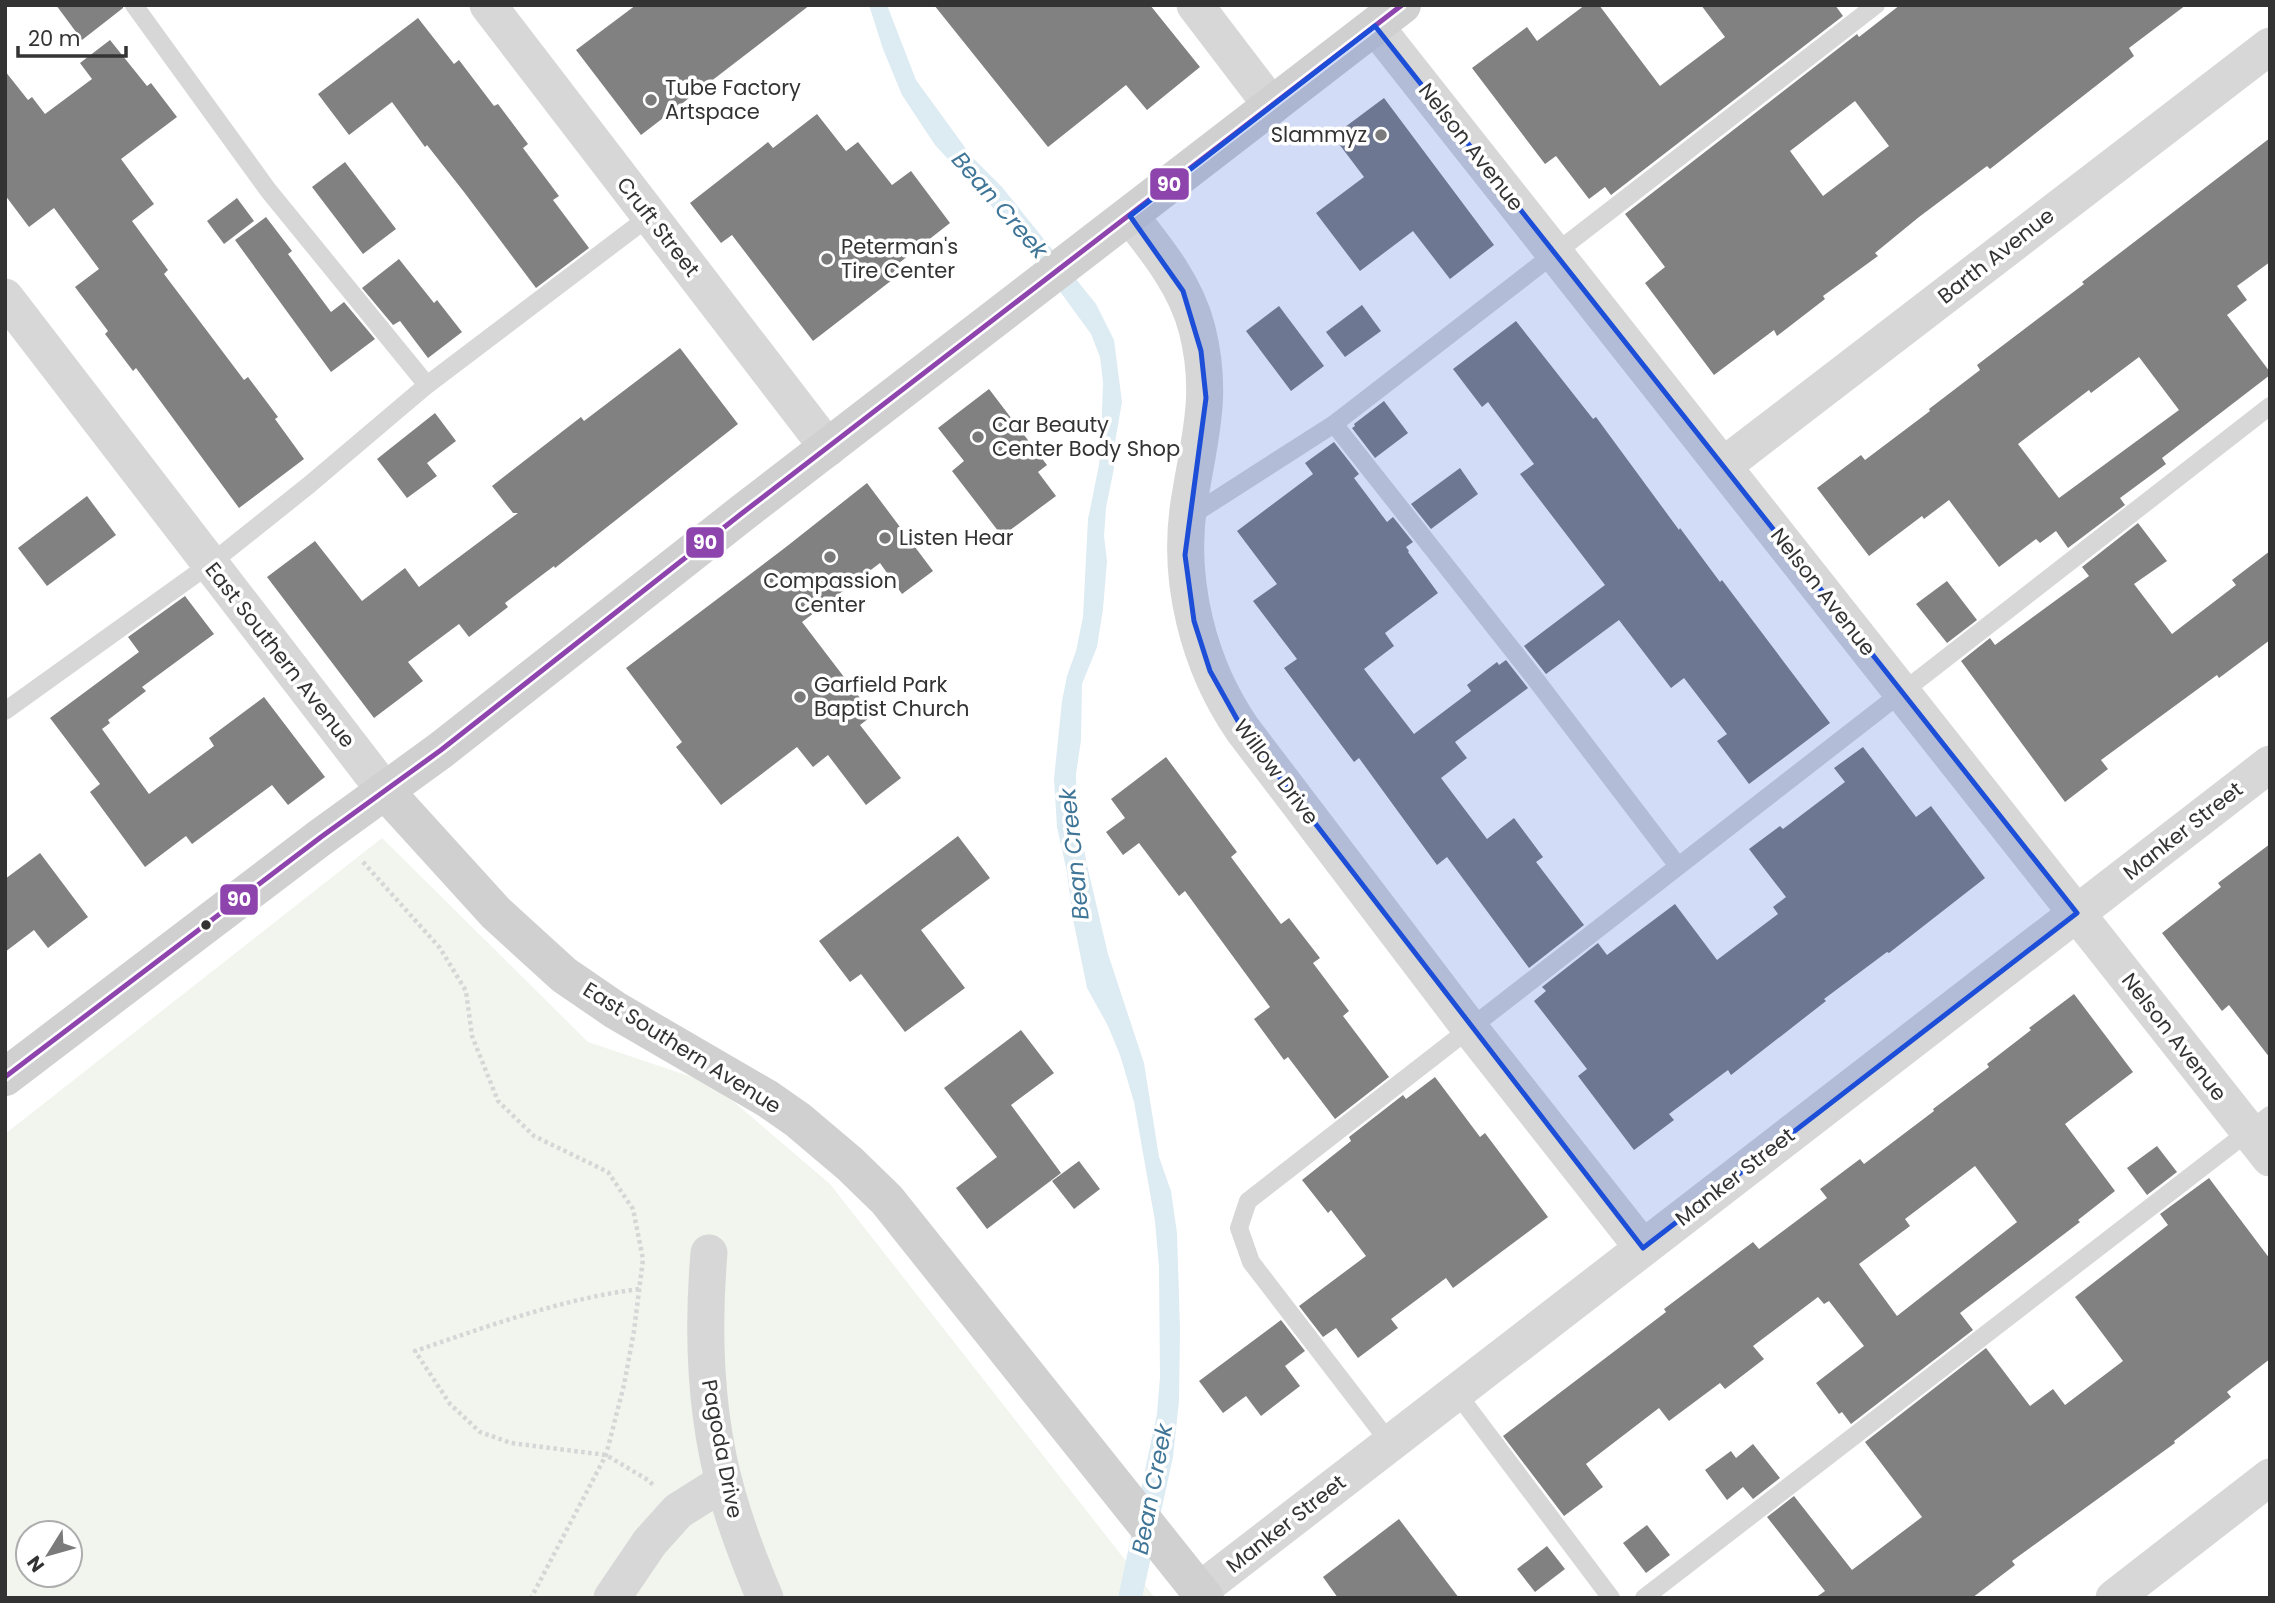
<svg xmlns="http://www.w3.org/2000/svg" width="2275" height="1603" viewBox="0 0 2275 1603" font-family="Poppins,sans-serif">
	<style>
		.green { fill: #f1f5ed; fill-rule: evenodd }
		.water { fill: #ddebf3 }
		.building { fill: #818181; fill-rule: evenodd }
		.lines { fill: none; stroke-linecap: round; stroke-linejoin: round }
		.path { stroke: #d6d6d6; stroke-width: 4.5; stroke-dasharray: 3.5 3.5; stroke-linecap: butt }
		.lane { stroke: #d7d7d7; stroke-width: 18 }
		.street { stroke: #d7d7d7; stroke-width: 37 }
		.secondary { stroke: #d0d0d0; stroke-width: 38 }
		.bus-1-casing { stroke: #fff; stroke-width: 10 }
		.bus-1 { stroke: #8e44ad; stroke-width: 5 }
		.marked { fill: #1d4ed8; fill-opacity: 0.2; stroke: #1d4ed8; stroke-width: 5; stroke-linejoin: round }
		.poi-dot { fill: #7a7a7a; stroke: #fff; stroke-width: 2.5 }
		.bus-dot { fill: #333; stroke: #fff; stroke-width: 2.5 }
		.labels { text-anchor: middle; stroke-width: 7; stroke-linejoin: round; paint-order: stroke }
		.poi-label { font-size: 21px; fill: #333; stroke: #fff; text-anchor: start }
		.street-label { font-size: 21px; fill: #333; stroke: #fff }
		.water-label { font-size: 23px; font-style: italic; fill: #3f7597; stroke: #fff }
		.line-badge { stroke: #fff; stroke-width: 2.5 }
		.badge-label { font-size: 19px; text-anchor: middle; font-weight: bold; fill: #fff }
	</style>
	<rect width="100%" height="100%" fill="#fff"/>
	<!-- green -->
	<path class="green" d="M382 838 588 1042 713 1084 830 1184 1155 1598H5V1134ZM28 1533H70V1575H28Z"/>
	<!-- water -->
	<polygon class="water" points="869,5 887,5 916,80 972,157 1002,187 1096,304 1114,340 1122,402 1115,442 1114,468 1106,508 1104,536 1107,561 1103,609 1097,647 1082,684 1081,740 1076,774 1077,813 1087,865 1108,954 1144,1063 1159,1157 1171,1191 1177,1233 1180,1329 1179,1401 1173,1457 1142,1598 1118,1598 1157,1414 1160,1377 1159,1267 1155,1221 1134,1102 1120,1055 1108,1026 1087,988 1073,919 1067,872 1057,827 1054,779 1062,701 1067,676 1076,651 1083,617 1088,519 1099,465 1101,443 1103,382 1100,357 1091,334 1021,238 935,145 902,95 883,49"/>
	<!-- building -->
	<g class="building">
		<polygon points="56,5 123,5 123,8 82,40"/>
		<polygon points="636,5 810,5 641,135 576,50"/>
		<polygon points="934,5 1150,5 1200,67 1147,110 1126,85 1048,147"/>
		<polygon points="1585,5 1599,5 1660,86 1725,37 1701,5 1835,5 1843,16 1611,195 1605,187 1589,199 1556,156 1545,164 1472,68 1527,27 1537,41"/>
		<path d="M1900 5H2186L2129 48 2134 56 1990 169 1987 166 1919 217 1875 253 1878 256 1823 296 1825 299 1777 336 1774 330 1714 375 1645 283 1665 267 1625 214 1857 34 1859 37ZM1855 101 1889 146 1823 196 1790 151Z"/>
		<polygon points="418,18 454,64 459,60 494,106 498,104 528,144 523,148 559,196 553,200 589,248 536,288 464,192 427,145 425,147 392,102 349,135 318,94"/>
		<polygon points="110,40 147,86 151,83 177,117 121,159 154,204 132,221 168,270 164,274 244,380 248,377 278,417 275,419 304,459 239,508 136,368 133,371 105,334 108,331 75,287 99,269 54,208 29,227 5,195 5,71 28,100 32,97 45,114 92,79 80,63"/>
		<polygon points="1384,98 1494,245 1450,279 1413,231 1360,271 1316,213 1364,177 1333,136"/>
		<polygon points="817,114 846,151 858,142 892,185 911,171 950,223 899,263 905,270 813,341 732,235 721,243 690,203 768,142 773,148"/>
		<path d="M2270 138V262L2237 286 2247 300 2227 315 2270 372V375L2162 458 2166 464 2120 498 2125 505 2068 548 2056 531 2040 543 2036 539 1999 567 1949 500 1924 519 1922 516 1869 556 1817 488 1861 455 1865 460 1930 411 1929 409 1980 370 1977 365 2084 284 2082 282ZM2139 357 2179 410 2059 498 2018 444 2089 390 2091 393Z"/>
		<polygon points="345,162 396,229 363,254 312,187"/>
		<polygon points="237,198 254,221 224,244 207,221"/>
		<polygon points="266,217 292,251 288,254 331,312 344,302 375,339 331,372 235,240"/>
		<polygon points="399,259 434,303 437,300 462,332 428,358 400,321 393,325 362,288"/>
		<polygon points="1362,305 1381,331 1345,357 1326,332"/>
		<polygon points="1279,306 1324,366 1291,391 1246,331"/>
		<polygon points="1516,321 1593,419 1596,417 1679,530 1680,528 1720,582 1722,580 1830,723 1749,784 1717,741 1727,734 1684,678 1671,688 1619,620 1546,674 1524,646 1605,585 1520,474 1534,464 1488,402 1482,407 1453,369"/>
		<polygon points="680,348 738,424 555,568 554,566 505,603 508,607 469,637 459,624 408,662 423,681 374,718 267,577 315,541 362,601 405,568 419,587 518,513 513,513 492,486 581,417 584,421"/>
		<polygon points="989,389 1047,465 1038,472 1056,496 1002,536 952,471 964,461 938,428"/>
		<polygon points="1384,401 1408,433 1375,458 1352,428 1355,426 1354,424"/>
		<polygon points="435,413 456,441 427,463 437,476 407,498 377,459"/>
		<polygon points="1334,442 1359,474 1354,478 1387,522 1393,517 1413,542 1406,547 1409,551 1408,552 1438,593 1385,633 1394,646 1364,669 1414,734 1471,691 1467,685 1497,662 1499,665 1506,660 1528,688 1455,742 1467,758 1441,778 1487,839 1514,818 1543,857 1536,862 1584,925 1529,968 1447,857 1437,865 1359,758 1354,762 1284,668 1297,659 1253,601 1277,584 1237,531 1313,474 1305,463"/>
		<polygon points="1460,468 1478,494 1431,529 1411,504"/>
		<polygon points="867,483 933,571 902,594 880,563 802,622 873,715 860,725 901,778 866,805 828,755 813,767 797,747 721,805 676,747 682,742 626,668 786,547"/>
		<polygon points="87,496 116,535 47,586 18,548"/>
		<polygon points="2138,523 2167,561 2134,584 2172,634 2236,585 2232,580 2270,551 2270,640 2219,678 2217,675 2101,760 2108,769 2065,802 1961,661 1990,638 1995,645 2089,576 2082,567"/>
		<polygon points="1947,581 1977,620 1947,643 1916,604"/>
		<polygon points="185,596 214,634 142,687 146,691 108,720 110,723 102,729 149,794 214,746 209,738 264,697 325,777 288,805 272,785 192,844 186,836 145,867 90,792 100,784 50,718 139,652 128,637"/>
		<polygon points="1863,747 1916,817 1931,806 1985,878 1889,953 1887,952 1824,999 1826,1001 1731,1075 1728,1070 1669,1114 1674,1120 1634,1150 1578,1076 1587,1069 1534,1001 1546,991 1542,987 1598,943 1607,955 1675,904 1717,960 1778,914 1773,907 1786,897 1749,849 1780,826 1783,829 1845,782 1834,768"/>
		<polygon points="1166,757 1237,852 1231,857 1281,924 1289,918 1320,958 1313,963 1349,1011 1343,1016 1389,1077 1335,1119 1288,1057 1284,1060 1254,1019 1270,1007 1185,891 1179,896 1139,843 1123,855 1106,832 1125,818 1111,799"/>
		<polygon points="958,836 990,878 921,930 965,988 905,1032 861,974 850,982 819,941"/>
		<polygon points="2270,844 2270,1058 2229,1005 2222,1011 2162,933 2221,887 2218,883"/>
		<polygon points="40,853 88,917 48,948 34,930 5,952 5,879"/>
		<path d="M2074 994 2133 1072 2065 1124 2115 1191 2078 1220 2080 1222 1960 1313 1973 1330 1851 1424 1842 1412 1839 1414 1816 1383 1864 1346 1829 1301 1824 1304 1818 1297 1753 1346 1764 1359 1725 1389 1720 1383 1669 1421 1659 1408 1586 1464 1603 1487 1564 1516 1503 1436 1666 1312 1664 1309 1753 1242 1759 1249 1827 1198 1820 1189 1860 1159 1864 1164 1934 1111 1933 1109 1989 1067 1987 1064 2031 1030 2029 1028ZM1975 1166 2017 1222 1897 1316 1859 1264 1910 1226 1905 1219Z"/>
		<polygon points="1021,1030 1054,1073 1011,1105 1061,1173 987,1229 956,1188 997,1157 944,1088"/>
		<polygon points="1435,1077 1480,1137 1485,1133 1548,1217 1453,1288 1446,1278 1391,1319 1398,1328 1358,1358 1336,1328 1323,1337 1299,1306 1366,1256 1331,1210 1328,1213 1302,1180 1351,1141 1349,1137 1403,1095 1406,1099"/>
		<polygon points="2157,1146 2177,1172 2147,1195 2127,1168"/>
		<polygon points="1079,1161 1100,1189 1074,1209 1052,1181"/>
		<polygon points="2209,1178 2270,1259 2270,1359 2227,1392 2231,1397 2174,1441 2175,1443 2012,1561 2015,1565 1972,1598 1815,1598 1825,1591 1767,1517 1794,1496 1852,1570 1922,1517 1865,1442 1986,1348 2030,1406 2053,1389 2065,1405 2123,1361 2075,1297 2168,1225 2160,1214"/>
		<polygon points="1281,1320 1305,1351 1285,1366 1300,1386 1261,1416 1246,1396 1223,1413 1199,1381"/>
		<polygon points="1753,1444 1780,1478 1753,1499 1743,1487 1727,1500 1705,1470 1731,1451 1736,1458"/>
		<polygon points="1399,1519 1459,1598 1338,1598 1323,1577"/>
		<polygon points="1647,1525 1670,1555 1646,1573 1623,1543"/>
		<polygon points="1547,1546 1565,1569 1535,1592 1517,1569"/>
	</g>
	<g class="lines">
		<!-- path -->
		<g class="path">
			<polyline points="363,862 440,948 466,991 472,1036 498,1101 534,1136 608,1172 633,1209 643,1259 634,1331 624,1385 606,1455 531,1598"/>
			<path d="M639 1289C561 1299 489 1326 415 1351L450 1404 480 1432 511 1443 606 1455 648 1480 654 1486"/>
		</g>
		<!-- lane -->
		<g class="lane">
			<polyline points="134,5 268,190 427,385"/>
			<polyline points="1334,424 1533,676 1678,866"/>
			<polyline points="1189,517 1334,424 1876,5"/>
			<polyline points="5,711 210,564 309,485 427,385 650,216"/>
			<polyline points="1456,1392 1611,1598"/>
			<polyline points="1390,1443 1251,1262 1239,1228 1248,1201 2270,406"/>
			<polyline points="1644,1598 2270,1115"/>
		</g>
		<!-- street -->
		<g class="street">
			<polyline points="488,5 828,448"/>
			<polyline points="1195,5 1272,106"/>
			<polyline points="1375,26 2270,1158"/>
			<path d="M1130 216C1158 251 1186 286 1197 329 1214 396 1199 438 1189 503 1177 580 1198 665 1243 730L1475 1035 1643 1248"/>
			<polyline points="5,297 385,791"/>
			<polyline points="1723,466 2270,46"/>
			<path d="M709 1253C702 1335 705 1418 728 1497 738 1532 751 1565 765 1598"/>
			<polyline points="1199,1591 2270,764"/>
			<polyline points="612,1598 650,1542 678,1511 724,1482"/>
			<polyline points="2114,1598 2270,1477"/>
		</g>
		<!-- secondary -->
		<g class="secondary">
			<polyline points="385,791 496,913 564,975 615,1010 768,1099 798,1120 850,1164 887,1200 1205,1598"/>
			<polyline points="5,1077 321,837 441,750 741,514 1402,5"/>
		</g>
		<defs>
			<polyline id="bus-1" points="5,1077 321,837 441,750 741,514 1402,5"/>
		</defs>
		<!-- bus-1 casing -->
		<use href="#bus-1" class="bus-1-casing"/>
		<!-- bus-1 -->
		<use href="#bus-1" class="bus-1"/>
	</g>
	<!-- marked area -->
	<path class="marked" d="M1375 26 2077 913 1643 1248 1243 730 1210 671 1194 621 1185 555 1206 398 1201 351 1183 291 1130 216Z"/>
	<!-- markers -->
	<g class="poi-dot">
		<circle cx="651" cy="100" r="7"/>
		<circle cx="1381" cy="135" r="7"/>
		<circle cx="827" cy="259" r="7"/>
		<circle cx="978" cy="437" r="7"/>
		<circle cx="885" cy="538" r="7"/>
		<circle cx="830" cy="557" r="7"/>
		<circle cx="800" cy="697" r="7"/>
	</g>
	<circle class="bus-dot" cx="206" cy="925" r="6"/>
	<g class="labels">
		<!-- poi labels -->
		<g class="poi-label">
			<text x="665" y="95">Tube Factory<tspan x="665" dy="24">Artspace</tspan></text>
			<text x="1367" y="142" text-anchor="end">Slammyz</text>
			<text x="841" y="254">Peterman's<tspan x="841" dy="24">Tire Center</tspan></text>
			<text x="992" y="432">Car Beauty<tspan x="992" dy="24">Center Body Shop</tspan></text>
			<text x="899" y="545">Listen Hear</text>
			<text x="830" y="588" text-anchor="middle">Compassion<tspan x="830" dy="24">Center</tspan></text>
			<text x="814" y="692">Garfield Park<tspan x="814" dy="24">Baptist Church</tspan></text>
		</g>
		<!-- street labels -->
		<g class="street-label">
			<text transform="translate(1471 147) rotate(52)" y="7">Nelson Avenue</text>
			<text transform="translate(658 227) rotate(52)" y="7">Cruft Street</text>
			<text transform="translate(1996 256) rotate(-38)" y="7">Barth Avenue</text>
			<text transform="translate(1823 592) rotate(52)" y="7">Nelson Avenue</text>
			<text transform="translate(280 655) rotate(52)" y="7">East Southern Avenue</text>
			<text transform="translate(1276 772) rotate(53)" y="7">Willow Drive</text>
			<text transform="translate(2183 831) rotate(-38)" y="7">Manker Street</text>
			<text transform="translate(2174 1037) rotate(52)" y="7">Nelson Avenue</text>
			<text transform="translate(682 1048) rotate(32)" y="7">East Southern Avenue</text>
			<text transform="translate(1735 1177) rotate(-38)" y="7">Manker Street</text>
			<text transform="translate(722 1449) rotate(79)" y="7">Pagoda Drive</text>
			<text transform="translate(1286 1524) rotate(-38)" y="7">Manker Street</text>
		</g>
		<!-- water labels -->
		<g class="water-label">
			<text transform="translate(1000 205) rotate(49)" y="8">Bean Creek</text>
			<text transform="translate(1074 854) rotate(-96)" y="8">Bean Creek</text>
			<text transform="translate(1152 1489) rotate(-79)" y="8">Bean Creek</text>
		</g>
	</g>
	<g class="line-badge">
		<rect x="1149" y="167" width="41" height="34" rx="7" fill="#8e44ad"/>
		<rect x="685" y="526" width="40" height="33" rx="7" fill="#8e44ad"/>
		<rect x="219" y="883" width="40" height="33" rx="7" fill="#8e44ad"/>
	</g>
	<g class="badge-label">
		<text x="1169" y="191">90</text>
		<text x="705" y="549">90</text>
		<text x="239" y="906">90</text>
	</g>
	<!-- border -->
	<rect width="2275" height="1603" fill="none" stroke="#333333" stroke-width="14"/>
	<!-- north arrow -->
	<g transform="translate(49 1554) rotate(233)"><circle r="33" fill="#ffffff" stroke="#adadad" stroke-width="2"/>
	<path d="M0-5L12 26L0 18L-12 26Z" fill="#7a7a7a"/>
	<text y="-10" font-size="19" font-weight="bold" text-anchor="middle" fill="#333333">N</text>
	</g>
	<!-- scale -->
	<path d="M18 46v10h108v-10" fill="none" stroke="#333333" stroke-width="3.5"/>
	<text x="28" y="46" font-size="21" fill="#333333" stroke="#ffffff" stroke-width="5" paint-order="stroke">20 m</text>
</svg>
